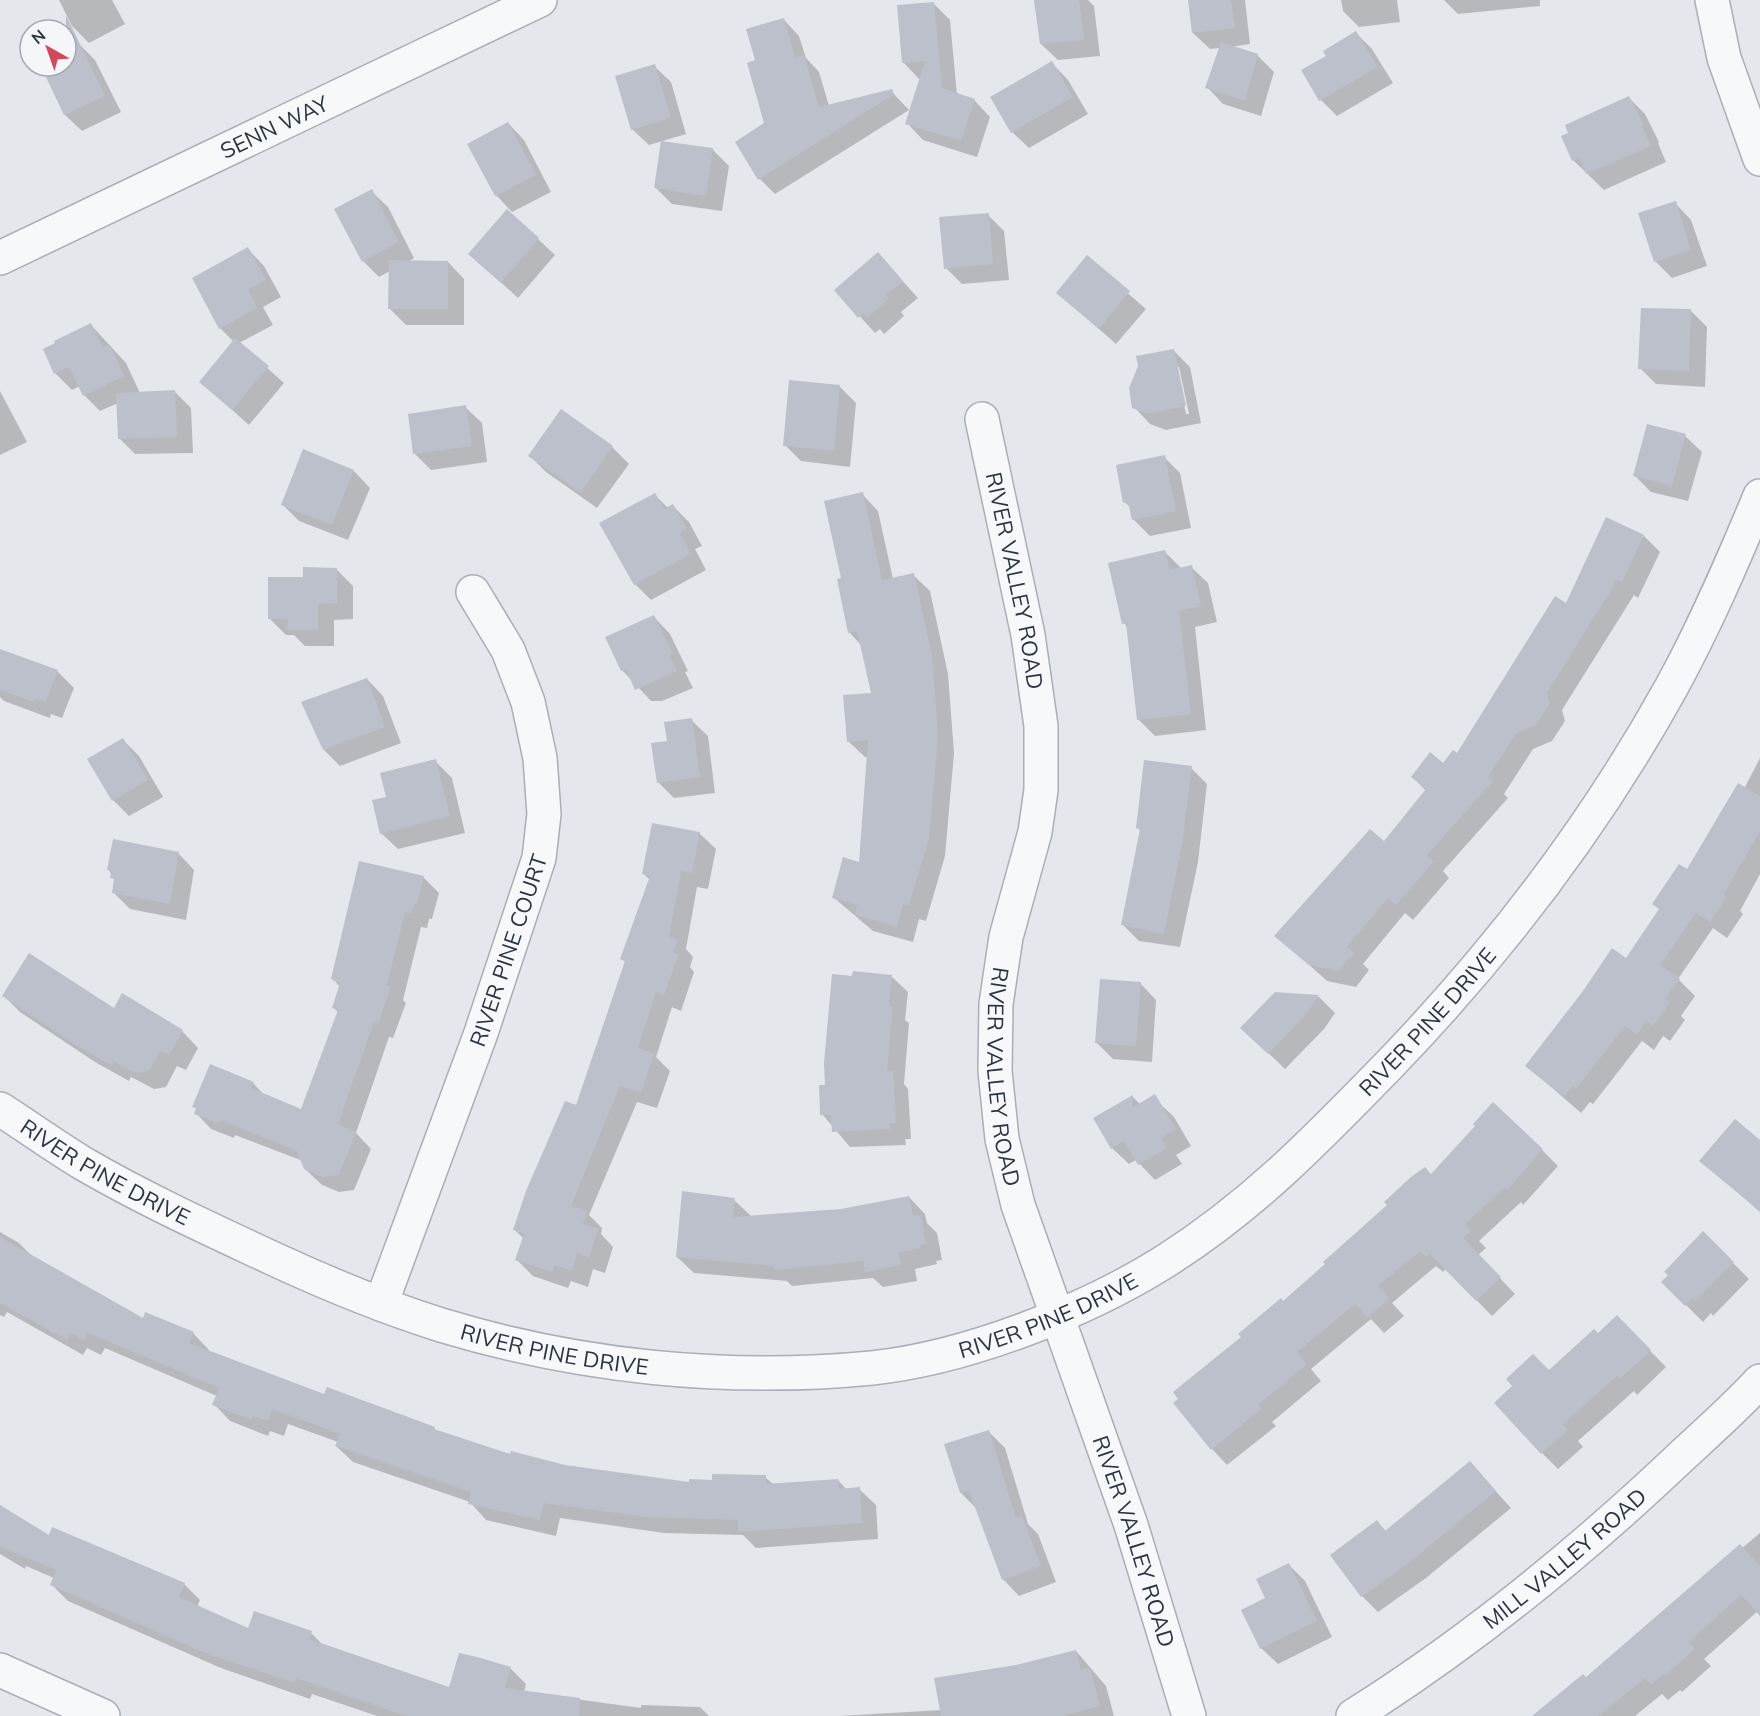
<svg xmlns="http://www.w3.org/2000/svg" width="1760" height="1716" viewBox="0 0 1760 1716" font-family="Mulish,sans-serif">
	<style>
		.shadow { fill: #0003; fill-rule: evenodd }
		.building { fill: #bbc0ca }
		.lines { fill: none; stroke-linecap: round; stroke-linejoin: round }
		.minor-casing { stroke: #a9aeb7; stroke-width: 36 }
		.minor { stroke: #f7f8fa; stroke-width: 33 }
		.labels { text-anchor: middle; stroke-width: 4.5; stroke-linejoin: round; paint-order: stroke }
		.street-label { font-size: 22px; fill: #2b3445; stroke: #f4f6f9 }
	</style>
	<rect width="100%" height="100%" fill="#e4e7ec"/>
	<!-- shadow -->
	<g class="shadow">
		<polygon points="59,0 112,0 125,24 89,43 72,26"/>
		<polygon points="1036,0 1088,0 1094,6 1100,56 1058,60 1041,44"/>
		<polygon points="1189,0 1245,0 1250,44 1230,47 1257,55 1274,72 1261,116 1223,104 1207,87 1220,48 1210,49 1193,33"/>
		<polygon points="1341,0 1397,0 1400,22 1359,27 1343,11"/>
		<polygon points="1444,0 1540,0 1540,6 1458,14"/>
		<polygon points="934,4 950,20 957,95 974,100 990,117 977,157 923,140 907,123 920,80 904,63"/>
		<polygon points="784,20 799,36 806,58 819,72 829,106 891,91 909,110 775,194 760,179 766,123 757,61"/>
		<polygon points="1356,33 1372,49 1393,83 1337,116 1321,100 1328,57"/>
		<polygon points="79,44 95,60 121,112 82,131 65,115 48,78 53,75 48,66 66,66 66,50"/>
		<polygon points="1052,63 1068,80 1088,114 1029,148 1012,132"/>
		<polygon points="654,66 671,82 686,134 649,145 632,129"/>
		<polygon points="1629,98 1645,114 1659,142 1658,143 1666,162 1604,190 1574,161 1563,137"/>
		<polygon points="508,123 524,140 551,192 512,212 496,195"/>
		<polygon points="712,149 729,166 722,211 672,204 656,188"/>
		<polygon points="371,191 388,207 414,258 408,262 448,262 464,279 464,325 406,325 390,309 390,271 379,277 363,261"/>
		<polygon points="1675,203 1691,220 1707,266 1672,278 1655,261"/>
		<polygon points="988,215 1004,231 1009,280 962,284 946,268"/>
		<polygon points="538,239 555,255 518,298 470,254"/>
		<polygon points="248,249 264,266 281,297 263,307 273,325 239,343 284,383 249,425 201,382 234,342 220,328"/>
		<polygon points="878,254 918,298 901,312 904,316 884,334 880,329 875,333 836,290"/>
		<polygon points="1087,258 1146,309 1116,344 1058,293"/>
		<polygon points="1691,311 1707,327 1705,387 1656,384 1640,368"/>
		<polygon points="91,325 126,363 140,393 175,392 191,408 193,453 135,454 119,438 118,403 100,411 84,395 80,386 72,390 56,374 45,350"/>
		<path d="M1174 351 1190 367 1201 423 1166 430 1150 424 1134 407ZM1176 367H1179L1189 414H1186Z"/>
		<polygon points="840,387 856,403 850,467 801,461 785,445"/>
		<polygon points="0,391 27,442 0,455"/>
		<polygon points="465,407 482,423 487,462 431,470 415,454 409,415"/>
		<polygon points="561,411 612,447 629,464 597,508 546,472 530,456"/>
		<polygon points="1685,436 1702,452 1688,501 1651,492 1635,476"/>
		<polygon points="1164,457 1180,473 1191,528 1150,536 1133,519 1131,508 1125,502"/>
		<polygon points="354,471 370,488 348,540 299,521 283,505"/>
		<polygon points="862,494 878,511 893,579 913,575 930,591 948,674 954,753 945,856 926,921 919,919 913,942 873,931 833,897 860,864 869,757 865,757 848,741 872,694 861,645 850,633 842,579"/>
		<polygon points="655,495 668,508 673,506 689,522 702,546 695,549 706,570 651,600 635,584"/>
		<polygon points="1644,536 1660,552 1638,598 1634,595 1562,710 1565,721 1552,741 1533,749 1504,794 1508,798 1443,871 1449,878 1413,920 1405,913 1363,964 1369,970 1356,987 1327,981 1276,935 1384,843 1426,791 1413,777 1443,765 1457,755 1566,605"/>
		<polygon points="1164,551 1181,568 1191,567 1208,583 1217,622 1195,627 1206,730 1155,736 1138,719 1128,628 1124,623"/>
		<polygon points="336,569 353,586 353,619 334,620 334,646 305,646 294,635 286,635 269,618 305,578"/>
		<polygon points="654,617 670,634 688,671 685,672 693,688 662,701 651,701 622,670"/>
		<polygon points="0,651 57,671 74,688 62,718 51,714 50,718 4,701 0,697"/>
		<polygon points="367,679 383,696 401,743 340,766 324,750"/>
		<polygon points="691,720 708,736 715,793 674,798 658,782"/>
		<polygon points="123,740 139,756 163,797 129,816 113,800"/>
		<polygon points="1760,758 1760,874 1740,911 1743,914 1727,938 1713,928 1678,979 1695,996 1681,1016 1685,1020 1670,1041 1663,1036 1654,1050 1642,1041 1593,1104 1590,1102 1581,1113 1527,1066 1627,960 1744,789"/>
		<polygon points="435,761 452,778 465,833 398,849 381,833 388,798"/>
		<polygon points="1191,768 1207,784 1198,862 1180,947 1139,941 1123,925 1141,831 1138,828"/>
		<polygon points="699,833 716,849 708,889 697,887 686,949 693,957 690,967 694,972 681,1011 672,1007 656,1057 670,1071 657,1108 637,1102 589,1215 602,1228 601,1234 613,1247 605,1273 593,1269 588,1287 571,1281 568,1288 533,1276 517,1260 524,1239 515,1230 577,1107 626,963 622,959 650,880 644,874"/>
		<polygon points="178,853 194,870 186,920 130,909 113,892 115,881 109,870"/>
		<polygon points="423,877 439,893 432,919 429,919 427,928 421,927 403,1000 406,1003 393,1038 389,1037 356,1133 371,1149 354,1190 339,1192 322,1185 305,1169 303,1161 235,1135 234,1138 211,1129 196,1113 197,1110 194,1106 253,1083 265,1096 302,1111 339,1013 333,1007 340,987 333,979"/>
		<polygon points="891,976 908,992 905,1020 909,1023 904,1084 908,1089 911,1139 905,1139 906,1145 850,1147 822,1114 827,1086"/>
		<polygon points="1140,983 1156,1000 1152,1062 1113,1059 1097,1043"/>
		<polygon points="1275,993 1319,997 1335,1013 1324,1029 1285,1069 1259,1044"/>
		<polygon points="4,996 115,1011 182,1031 198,1048 186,1070 177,1066 166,1087 154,1089 131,1077 129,1081 95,1062 20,1012"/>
		<polygon points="1132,1096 1141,1105 1157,1101 1174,1117 1191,1146 1176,1155 1182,1164 1155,1180 1136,1160 1129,1164 1112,1148"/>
		<polygon points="1760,1142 1760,1212 1701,1160"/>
		<polygon points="1542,1150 1558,1166 1523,1205 1521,1202 1479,1241 1486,1248 1478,1255 1515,1294 1492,1316 1446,1269 1443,1272 1436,1266 1392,1303 1404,1316 1384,1333 1371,1319 1311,1369 1321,1381 1272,1422 1276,1426 1227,1465 1212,1449 1284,1303 1432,1175"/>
		<polygon points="909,1197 925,1214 927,1223 937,1233 942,1260 936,1261 937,1264 915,1269 917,1281 883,1287 873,1278 792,1286 787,1281 694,1273 677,1257 734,1200 751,1216 841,1210"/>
		<polygon points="0,1232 19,1243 33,1257 144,1320 193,1333 209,1350 208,1352 325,1396 434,1428 438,1432 511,1456 565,1466 690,1484 765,1477 774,1485 838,1480 847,1490 859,1489 876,1505 878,1539 756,1548 743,1535 664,1533 560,1518 556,1536 486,1520 470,1502 353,1462 336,1446 338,1442 288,1424 284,1436 270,1431 268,1436 230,1421 214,1404 217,1396 105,1348 101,1355 87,1348 83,1355 7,1312 4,1317 0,1315"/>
		<polygon points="1703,1233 1749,1279 1713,1316 1711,1313 1703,1322 1663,1282"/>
		<polygon points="1617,1317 1666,1367 1637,1395 1634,1391 1578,1441 1583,1447 1558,1469 1542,1453 1549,1372 1598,1335"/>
		<polygon points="989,1432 1005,1448 1028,1524 1038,1534 1056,1582 1019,1596 1003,1579 977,1509 961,1493"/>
		<polygon points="1470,1463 1511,1508 1426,1578 1378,1612 1362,1596 1332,1555 1377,1522 1387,1532"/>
		<polygon points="0,1507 50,1537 184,1584 200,1600 197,1607 249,1630 311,1633 323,1645 450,1689 510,1668 526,1684 524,1692 641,1708 641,1705 700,1707 709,1716 377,1716 312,1694 310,1699 221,1668 68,1601 52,1585 54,1578 26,1566 25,1569 0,1554"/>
		<polygon points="1760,1533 1760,1613 1758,1611 1704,1659 1711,1666 1682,1692 1680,1690 1668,1700 1662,1694 1635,1716 1534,1716 1586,1679"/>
		<polygon points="1289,1565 1305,1581 1332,1637 1278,1664 1261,1648 1267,1599"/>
		<polygon points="1076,1651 1106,1686 1114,1716 839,1716 942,1710 1016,1666"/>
	</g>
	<!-- building -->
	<g class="building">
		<polygon points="1034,0 1079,0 1084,40 1040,44"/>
		<polygon points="1188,0 1231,0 1235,28 1192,33"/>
		<polygon points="934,2 942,88 975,99 961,141 905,124 925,61 902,63 897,5"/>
		<polygon points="66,15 105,96 64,115 46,77 51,74 47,66 66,66"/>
		<polygon points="784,18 795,57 804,55 819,107 892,89 894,94 758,180 735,142 764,123 747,63 755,60 746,29"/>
		<polygon points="1356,31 1378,67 1319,101 1301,70 1326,56 1323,51"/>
		<polygon points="1221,42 1258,54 1245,101 1205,88"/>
		<polygon points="1052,61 1073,97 1011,133 990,97"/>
		<polygon points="655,64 671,118 631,130 615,76"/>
		<polygon points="1629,96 1644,125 1642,126 1651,146 1586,174 1579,158 1572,161 1561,136 1568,133 1565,125"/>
		<polygon points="508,122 536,175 495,196 467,144"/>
		<polygon points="661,141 713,148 706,196 654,188"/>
		<polygon points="372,189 399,242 362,262 334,209"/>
		<polygon points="1676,201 1691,250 1654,262 1638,213"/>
		<polygon points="507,209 539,238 501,283 468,254"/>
		<polygon points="989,213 993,264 944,269 939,217"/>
		<polygon points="248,247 266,280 248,290 257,308 219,329 192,278"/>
		<polygon points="878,252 903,281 886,295 889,299 867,318 863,313 858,318 834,290"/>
		<polygon points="1087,255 1130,291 1099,329 1056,293"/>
		<polygon points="389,260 448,261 448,309 388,309"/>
		<polygon points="1641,308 1691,309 1689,371 1638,369"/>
		<polygon points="91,323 103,348 110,345 124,376 83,396 69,367 54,374 43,349 55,343 54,341"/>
		<polygon points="235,338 269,366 232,410 199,382"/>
		<polygon points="1174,349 1186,406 1148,414 1132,408 1129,388 1138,366 1136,356"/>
		<polygon points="789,380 840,385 834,451 783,446"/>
		<polygon points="175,390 177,437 118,439 116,393"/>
		<polygon points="466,405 472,446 413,454 408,414"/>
		<polygon points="561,409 613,446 581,493 528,456"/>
		<polygon points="1647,424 1686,434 1672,486 1633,476"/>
		<polygon points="303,449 354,470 332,525 281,505"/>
		<polygon points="1165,455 1176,511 1132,520 1128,502 1123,503 1116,465"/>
		<polygon points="863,492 882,580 914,573 932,656 938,736 929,839 909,905 903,904 897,927 855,915 857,905 832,898 843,857 859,862 868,740 847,742 843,695 871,693 857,631 848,633 837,579 841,578 824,501"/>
		<polygon points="655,493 664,509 673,504 687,529 680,533 691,554 634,585 599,523"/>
		<polygon points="1606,517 1644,535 1622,582 1617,580 1547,693 1550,704 1536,725 1517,733 1488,777 1493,781 1427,855 1434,861 1396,905 1388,898 1347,947 1354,953 1339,971 1309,965 1274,936 1370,829 1384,841 1426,789 1411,777 1430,752 1443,763 1453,750 1457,753 1555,596 1566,603"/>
		<polygon points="1165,550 1170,570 1192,565 1201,606 1179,611 1191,714 1137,720 1126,623 1122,624 1108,563"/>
		<polygon points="303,567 337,568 337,603 318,604 318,630 287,630 288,619 268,619 268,577 303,577"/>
		<polygon points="654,615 673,654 670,655 677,671 635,690 626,669 621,671 605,637"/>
		<polygon points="0,649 58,670 46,702 35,699 33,702 0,690"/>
		<polygon points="367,678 385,727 323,750 301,702"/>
		<polygon points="692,718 700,777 657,783 651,743 667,741 664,722"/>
		<polygon points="123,738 148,780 112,801 87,759"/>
		<polygon points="436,759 450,816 380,834 372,800 386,797 380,773"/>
		<polygon points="1144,760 1192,766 1182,845 1164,934 1121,925 1140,829 1136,828"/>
		<polygon points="1738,783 1760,796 1760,831 1724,894 1727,896 1710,922 1696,913 1660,965 1680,979 1665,999 1670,1002 1653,1026 1646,1021 1637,1035 1625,1026 1576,1089 1573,1086 1564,1097 1525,1066 1583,991 1612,948 1626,958 1659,909 1652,904 1679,864 1687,869"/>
		<polygon points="652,823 700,832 692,873 681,871 669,937 678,940 673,952 679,954 664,995 656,992 638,1048 654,1054 641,1093 620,1086 571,1206 587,1211 583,1224 598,1229 589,1258 577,1253 572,1271 555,1265 552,1272 515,1260 524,1234 513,1230 526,1191 565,1101 576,1105 625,961 620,959 650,876 642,874"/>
		<polygon points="113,839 179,852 170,904 112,893 114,879 110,878 112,871 107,870"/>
		<polygon points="359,861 424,876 417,904 414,904 412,913 405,912 387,985 391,986 378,1024 374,1022 338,1124 356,1132 339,1175 322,1177 304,1169 297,1151 220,1120 218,1123 194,1114 196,1108 192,1107 210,1064 254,1082 251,1088 301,1109 338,1010 332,1008 340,983 331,979"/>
		<polygon points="29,953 114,1008 122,993 183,1030 169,1055 161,1051 149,1071 136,1073 114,1062 112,1066 77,1046 2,996"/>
		<polygon points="853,971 892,975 889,1006 893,1006 887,1072 893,1071 896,1123 890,1123 890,1129 832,1132 831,1115 820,1115 819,1085 825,1085 824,1063 832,974 852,976"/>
		<polygon points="1100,979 1141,982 1136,1046 1095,1043"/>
		<polygon points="1275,992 1319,995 1308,1012 1268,1054 1240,1028"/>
		<polygon points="1155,1094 1176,1129 1161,1138 1167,1148 1138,1165 1124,1141 1111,1149 1093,1118 1133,1095 1132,1108"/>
		<polygon points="1493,1102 1543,1149 1507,1190 1504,1188 1465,1224 1471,1231 1463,1238 1501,1277 1476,1301 1430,1254 1426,1257 1420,1251 1378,1286 1389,1299 1367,1318 1355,1304 1297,1352 1307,1364 1258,1405 1261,1409 1211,1450 1173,1403 1178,1399 1173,1392 1241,1337 1238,1334 1281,1298 1283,1301 1325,1264 1323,1262 1387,1205 1384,1202 1411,1177 1425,1167 1431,1174 1475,1126 1473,1124"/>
		<polygon points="1735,1119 1760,1140 1760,1211 1699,1161"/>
		<polygon points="682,1191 735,1198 733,1217 841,1209 909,1196 913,1216 921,1215 926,1244 920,1245 921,1248 899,1253 901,1265 865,1272 863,1261 774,1270 774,1266 676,1257"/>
		<polygon points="1703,1231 1734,1262 1696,1301 1693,1298 1685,1306 1661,1282 1668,1275 1664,1272"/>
		<polygon points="0,1237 143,1318 145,1312 194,1332 189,1343 324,1394 327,1387 435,1427 434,1429 510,1454 511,1451 565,1465 689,1482 689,1479 712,1480 712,1474 766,1475 766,1484 838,1479 839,1489 860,1487 862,1523 738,1532 738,1520 647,1517 544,1503 540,1520 468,1504 471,1492 335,1446 340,1434 272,1409 268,1421 253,1416 252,1420 212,1405 219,1388 88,1333 84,1340 71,1333 67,1340 0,1303"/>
		<polygon points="1617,1315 1651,1350 1620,1379 1617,1376 1563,1424 1568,1430 1541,1454 1494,1403 1512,1386 1506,1379 1533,1354 1549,1370 1594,1329 1598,1333"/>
		<polygon points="989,1430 1016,1518 1022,1516 1041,1566 1002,1580 969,1491 960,1493 944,1444"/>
		<polygon points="1470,1461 1496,1491 1410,1562 1361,1597 1330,1555 1377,1520 1385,1531"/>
		<polygon points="0,1505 49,1535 52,1527 185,1583 179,1597 248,1628 254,1611 312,1631 309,1639 449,1687 459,1653 477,1657 511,1667 505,1688 580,1698 579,1716 406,1716 296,1678 294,1683 203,1652 50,1585 56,1570 0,1547"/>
		<polygon points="1740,1544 1760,1566 1760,1616 1741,1595 1689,1642 1695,1649 1665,1676 1663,1674 1651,1685 1645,1678 1598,1716 1532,1716 1583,1674 1586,1677"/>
		<polygon points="1289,1563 1317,1621 1260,1649 1241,1610 1265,1598 1256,1579"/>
		<polygon points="1076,1650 1081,1670 1090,1668 1100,1706 1063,1716 941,1716 934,1678 1016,1665"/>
	</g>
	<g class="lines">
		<defs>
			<g id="minor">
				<polyline points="1712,0 1724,58 1760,159"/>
				<path id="s1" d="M0 258 540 0"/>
				<path id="s2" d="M982 419 1028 635 1041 726V790L1035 832 1006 937 996 1004 995 1071 1002 1139 1018 1205 1131 1525 1189 1716"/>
				<path id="s3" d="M0 1109C28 1127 56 1147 84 1164 146 1200 210 1229 274 1259 328 1284 384 1307 441 1325 579 1367 727 1382 872 1368 966 1358 1084 1312 1164 1262 1254 1205 1317 1139 1390 1064 1499 951 1595 825 1671 688 1705 626 1733 561 1760 496"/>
				<path id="s4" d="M381 1304 481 1033 539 858 544 814 540 758 528 702 508 650 473 592"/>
				<polyline points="0,1670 103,1716"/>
				<path id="s5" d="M1353 1716C1472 1641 1582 1551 1684 1454 1710 1430 1736 1407 1760 1381"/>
			</g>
		</defs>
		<!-- minor casing -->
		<use href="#minor" class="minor-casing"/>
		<!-- minor -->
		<use href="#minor" class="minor"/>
	</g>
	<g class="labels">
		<!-- street labels -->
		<g class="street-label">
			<text dy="8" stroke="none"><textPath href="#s1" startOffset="304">SENN WAY</textPath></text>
			<text dy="8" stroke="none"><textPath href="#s2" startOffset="165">RIVER VALLEY ROAD</textPath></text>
			<text dy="8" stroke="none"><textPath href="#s4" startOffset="376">RIVER PINE COURT</textPath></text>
			<text dy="8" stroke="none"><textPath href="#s3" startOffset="1599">RIVER PINE DRIVE</textPath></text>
			<text dy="8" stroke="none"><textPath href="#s2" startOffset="669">RIVER VALLEY ROAD</textPath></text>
			<text dy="8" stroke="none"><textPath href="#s3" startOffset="123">RIVER PINE DRIVE</textPath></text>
			<text dy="8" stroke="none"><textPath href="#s3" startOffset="1113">RIVER PINE DRIVE</textPath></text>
			<text dy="8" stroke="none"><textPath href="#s3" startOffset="609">RIVER PINE DRIVE</textPath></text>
			<text dy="8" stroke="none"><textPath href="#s2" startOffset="1155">RIVER VALLEY ROAD</textPath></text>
			<text dy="8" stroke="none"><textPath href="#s5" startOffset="264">MILL VALLEY ROAD</textPath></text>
		</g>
	</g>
	<!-- north arrow -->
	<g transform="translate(48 48) rotate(320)"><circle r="28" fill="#f4f6f9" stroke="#a4a8b1" stroke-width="1.5"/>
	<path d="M0-4.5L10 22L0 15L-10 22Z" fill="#d1495b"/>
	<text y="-9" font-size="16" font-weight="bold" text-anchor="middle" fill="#2b3445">N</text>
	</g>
</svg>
